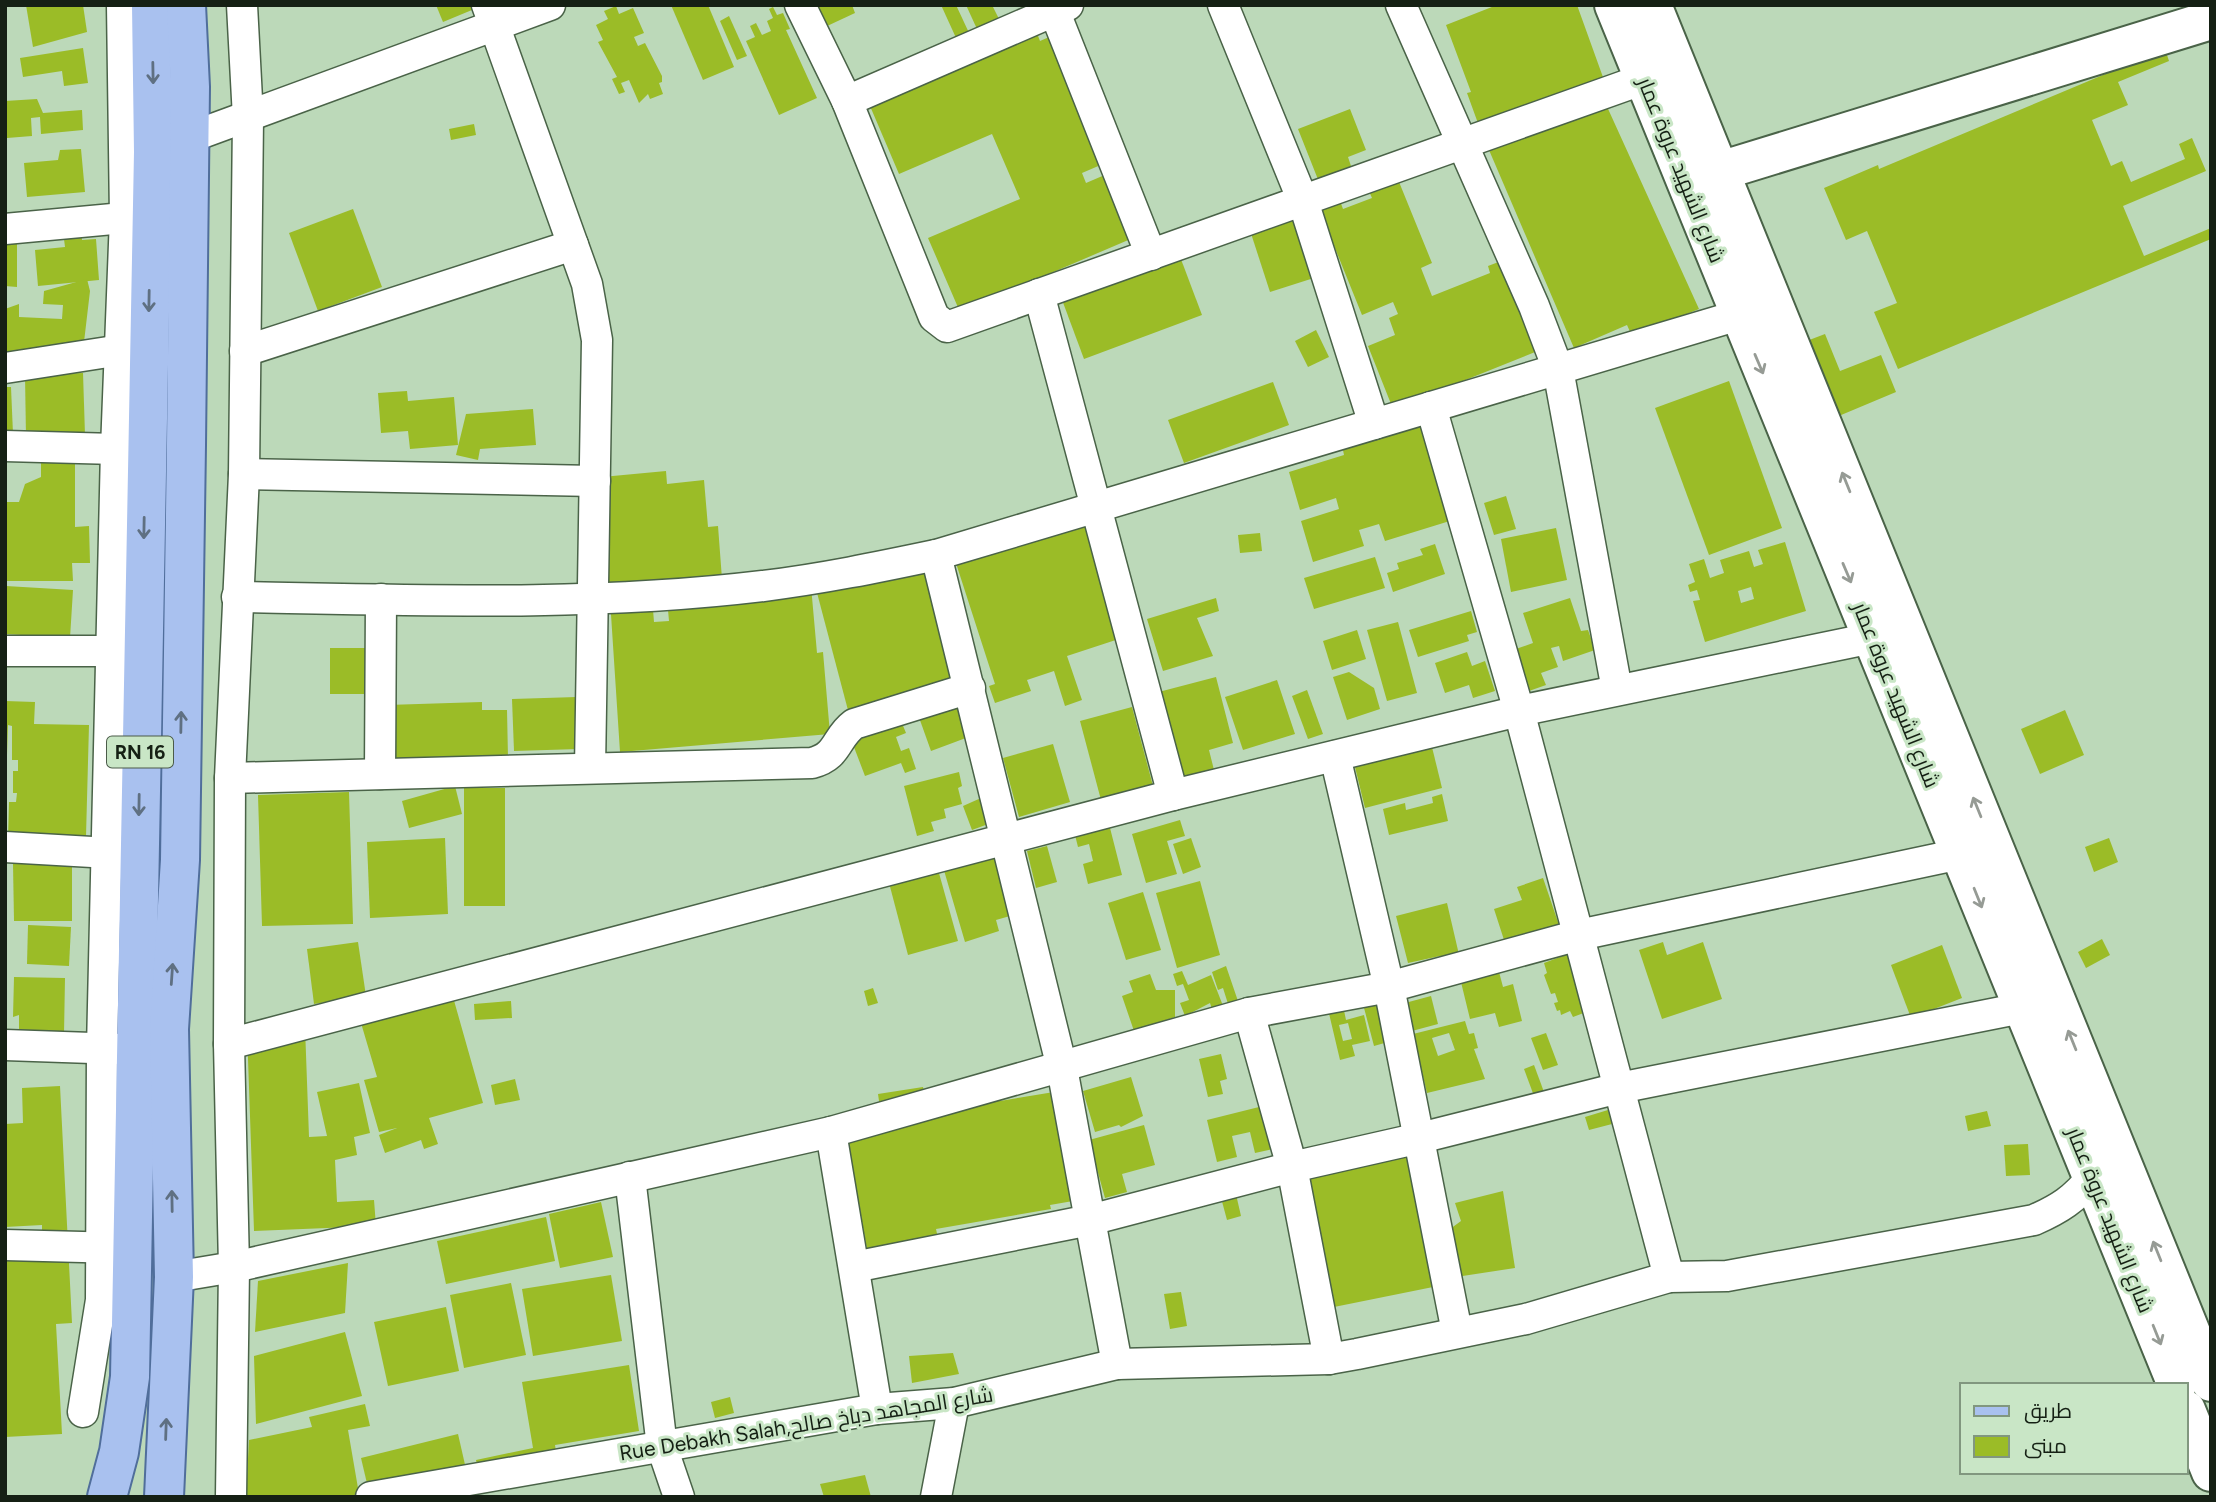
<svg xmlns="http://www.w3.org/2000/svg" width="2216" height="1502" viewBox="0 0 2216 1502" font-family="Figtree,Cairo,sans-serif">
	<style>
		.building { fill: #9bbc27; fill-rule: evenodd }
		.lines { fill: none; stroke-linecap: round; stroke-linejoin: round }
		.street-casing { stroke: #4a6348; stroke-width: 33 }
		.secondary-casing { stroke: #4a6348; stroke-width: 42 }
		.primary-casing { stroke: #506e9b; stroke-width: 42 }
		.street { stroke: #fff; stroke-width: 30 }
		.secondary { stroke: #fff; stroke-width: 38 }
		.primary { stroke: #a9c1ef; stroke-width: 38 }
		.oneway { stroke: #5f7082 }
		.oneway2 { stroke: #969b95 }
		.labels { text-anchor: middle; stroke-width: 6; stroke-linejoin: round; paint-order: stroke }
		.shield { fill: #c9e6c6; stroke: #4b5b49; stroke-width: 2 }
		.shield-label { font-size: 19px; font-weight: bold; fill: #152014 }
		.street-label { font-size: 21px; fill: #152014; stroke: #c9e6c6 }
	</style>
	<rect width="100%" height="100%" fill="#bcd9b9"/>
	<!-- building -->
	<g class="building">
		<polygon points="26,5 83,5 87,32 33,47"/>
		<polygon points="436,5 484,5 443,22"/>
		<polygon points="671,5 708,5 734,67 703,80"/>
		<polygon points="820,5 852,5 855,13 825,27 816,7"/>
		<polygon points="941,5 956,5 970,35 957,40"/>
		<polygon points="966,5 992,5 999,19 977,29"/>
		<polygon points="1497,5 1577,5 1604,80 1479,126 1467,93 1471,92 1446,25"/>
		<polygon points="616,6 619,14 633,8 644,33 634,37 638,46 645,43 662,76 662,82 659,83 663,94 650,99 648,94 639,103 629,80 621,83 625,92 619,94 612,79 617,77 598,42 603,40 596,25 608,19 604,11"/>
		<polygon points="773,7 777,15 783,13 790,29 786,30 817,98 779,115 746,41 755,37 750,26 756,23 762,35 771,31 767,21 773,18 769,9"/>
		<polygon points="729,16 747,56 737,60 720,21"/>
		<polygon points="1035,28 1040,41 1056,34 1110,161 1082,173 1086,183 1114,171 1147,232 960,312 928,238 1020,199 992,134 899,174 867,99"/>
		<polygon points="83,48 88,83 64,86 62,71 23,77 20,58"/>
		<polygon points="2165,49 2169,61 2118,82 2128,105 2092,120 2111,166 2122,161 2131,182 2185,159 2179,144 2192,138 2206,171 2123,206 2144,256 2211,228 2211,239 1898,369 1874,312 1897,303 1867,231 1846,240 1824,188 1878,165 1879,169"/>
		<polygon points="37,99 43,113 82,110 83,130 41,134 40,117 31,118 32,136 7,138 5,101"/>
		<polygon points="1604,100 1699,309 1632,336 1627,325 1574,348 1489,150"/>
		<polygon points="1350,109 1366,150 1348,157 1352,169 1319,182 1298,129"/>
		<polygon points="474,124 476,135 451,140 449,129"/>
		<polygon points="81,149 85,192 27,197 24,163 58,160 60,150"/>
		<polygon points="1397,177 1432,263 1421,268 1432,296 1490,273 1488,266 1509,258 1545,348 1393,409 1368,346 1395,335 1389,318 1398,314 1393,302 1362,315 1318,206 1339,198 1343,209 1372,198 1368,189"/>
		<polygon points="1304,198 1317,277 1270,292 1246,218"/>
		<polygon points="353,209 382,287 318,311 289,233"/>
		<polygon points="66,215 68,239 77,239 76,231 81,230 82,240 96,239 99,280 38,286 35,250 65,247 64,239 26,242 24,218"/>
		<polygon points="17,230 17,287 5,286 5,231"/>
		<polygon points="1176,246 1202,315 1084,359 1058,289"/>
		<polygon points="87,279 90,291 84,342 5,352 5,309 19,304 19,317 62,319 63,305 43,304 44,291"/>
		<polygon points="1316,330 1329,357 1308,367 1295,341"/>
		<polygon points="1825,334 1840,371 1881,355 1896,392 1834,418 1804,342"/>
		<polygon points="83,373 85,435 26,437 25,375"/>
		<polygon points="1729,381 1782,528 1709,555 1655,408"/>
		<polygon points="1273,382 1289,425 1184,463 1168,420"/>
		<polygon points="5,387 11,387 13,434 5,434"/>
		<polygon points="407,391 408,401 454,397 458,445 410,449 408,431 381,433 378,393"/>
		<polygon points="533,409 536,445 480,449 478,460 456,455 466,414"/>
		<polygon points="1423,425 1453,520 1385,541 1379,524 1359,530 1364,546 1313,562 1301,521 1339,509 1336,498 1300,510 1289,472 1344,455 1343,450"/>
		<polygon points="41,460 75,460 75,527 89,526 90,563 72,563 73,581 6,581 5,502 19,502 25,484 41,477"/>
		<polygon points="666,471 667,484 704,480 708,527 718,526 722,579 651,585 654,622 669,621 667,599 811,586 817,653 823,652 830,734 620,752 602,477"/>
		<polygon points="1506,496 1516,529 1494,535 1484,503"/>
		<polygon points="1090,512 1131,635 1067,656 1082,700 1065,706 1054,671 1027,680 1031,691 995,703 989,686 995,684 954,557"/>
		<polygon points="1556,528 1567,580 1511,592 1501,539"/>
		<polygon points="1260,533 1262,551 1240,553 1238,535"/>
		<path d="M1785 542 1806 611 1705 642 1693 601 1700 600 1697 590 1690 592 1688 585 1695 582 1689 564 1704 559 1710 578 1724 573 1720 560 1749 551 1754 567 1763 564 1758 550ZM1751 587 1754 599 1741 603 1738 591Z"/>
		<polygon points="1435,544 1445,574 1393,592 1387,573 1399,569 1397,563 1423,555 1420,549"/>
		<polygon points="938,556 970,676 849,714 816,589"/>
		<polygon points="1375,557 1385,588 1314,609 1304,578"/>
		<polygon points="6,586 73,590 70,638 5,634"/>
		<polygon points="1216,598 1219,611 1197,618 1213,656 1163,671 1147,619"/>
		<polygon points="1570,598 1581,631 1588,630 1595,650 1563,661 1559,646 1551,648 1558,667 1541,673 1546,685 1523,693 1510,651 1533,643 1523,613"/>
		<polygon points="1471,611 1477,632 1467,635 1469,641 1418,657 1409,630"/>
		<polygon points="1398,622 1417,693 1387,701 1367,630"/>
		<polygon points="1357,630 1366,659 1332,670 1323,641"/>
		<rect x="330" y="648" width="39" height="46"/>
		<polygon points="1467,652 1472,666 1485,661 1495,691 1473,698 1469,685 1445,693 1435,663"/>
		<polygon points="1349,672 1374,688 1380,709 1347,720 1333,677"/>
		<polygon points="1216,677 1233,743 1209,750 1214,770 1174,781 1151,694"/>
		<polygon points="1277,680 1295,734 1243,750 1225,697"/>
		<polygon points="1307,690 1323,734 1308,739 1292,696"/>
		<polygon points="967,691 982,732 931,751 916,709"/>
		<polygon points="577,697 579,749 514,751 512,699"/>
		<polygon points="5,701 35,702 34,724 89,725 86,836 8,839 9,802 16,802 17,793 13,793 13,771 18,771 18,760 12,760 12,726 8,725 5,816"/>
		<polygon points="482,702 482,710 507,710 508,758 388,761 387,705"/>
		<polygon points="1132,707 1153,786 1101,800 1080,721"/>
		<polygon points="2065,710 2084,755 2040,774 2021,729"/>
		<polygon points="899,716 906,733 896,737 901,751 909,748 916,769 905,773 901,763 865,776 849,734"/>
		<polygon points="1431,743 1442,788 1365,808 1354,763"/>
		<polygon points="1053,744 1070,802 1019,817 1003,758"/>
		<polygon points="959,772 962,786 958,788 962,804 944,809 946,818 931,822 934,831 917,836 904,786"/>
		<polygon points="455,786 462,814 409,828 402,801"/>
		<rect x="464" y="788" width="41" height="118"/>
		<polygon points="349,792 353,924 262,926 258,795"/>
		<polygon points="1442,794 1448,821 1389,835 1383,809 1405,803 1406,810 1433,803 1432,797"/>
		<polygon points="981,798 991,823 972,830 963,806"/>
		<polygon points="1180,820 1185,836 1167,841 1177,874 1146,883 1132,834"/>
		<polygon points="1109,824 1122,875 1088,884 1083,864 1093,861 1089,844 1078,847 1073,827"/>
		<polygon points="445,838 448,914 370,918 367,842"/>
		<polygon points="1191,838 1201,867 1183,874 1173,844"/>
		<polygon points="2109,838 2118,862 2094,872 2085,847"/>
		<polygon points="1047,846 1057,882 1036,888 1027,851"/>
		<polygon points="998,851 1017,914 996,920 999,931 965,942 943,867"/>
		<polygon points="72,863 72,921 14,921 13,864"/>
		<polygon points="937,866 958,941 908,955 888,879"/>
		<polygon points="1543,878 1559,925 1505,943 1494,909 1522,900 1517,887"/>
		<polygon points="1200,881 1220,955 1177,968 1156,893"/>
		<polygon points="1143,892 1161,950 1126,960 1108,903"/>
		<polygon points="1447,903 1460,959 1442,963 1440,956 1408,963 1396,916"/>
		<polygon points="28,925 71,927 69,966 27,964"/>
		<polygon points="2102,939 2110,955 2086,968 2078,952"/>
		<polygon points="358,942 366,996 314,1004 307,949"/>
		<polygon points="1663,942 1667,955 1703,942 1722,999 1662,1019 1639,950"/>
		<polygon points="1942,945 1962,998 1911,1018 1891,965"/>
		<polygon points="1568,954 1589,1011 1573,1017 1570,1011 1561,1015 1560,1010 1557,1011 1554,1003 1558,1002 1555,993 1551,994 1544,975 1547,973 1544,963"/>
		<polygon points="1226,966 1239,1004 1229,1007 1223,988 1218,990 1212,972"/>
		<polygon points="1498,968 1503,987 1513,984 1522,1021 1499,1027 1495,1013 1470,1019 1460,978"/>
		<polygon points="1182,971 1188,985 1211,975 1225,1011 1214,1015 1210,1003 1185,1016 1180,1003 1189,1000 1183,984 1177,986 1173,974"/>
		<polygon points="1150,974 1156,990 1175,990 1175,1017 1134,1031 1122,996 1133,992 1129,981"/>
		<polygon points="14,977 65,978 64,1034 19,1033 19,1015 13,1017"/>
		<polygon points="873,988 878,1003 868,1006 864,991"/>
		<polygon points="1431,996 1438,1024 1412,1031 1405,1003"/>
		<polygon points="453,997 483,1103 429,1118 438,1144 424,1149 421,1140 385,1153 379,1135 397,1128 379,1132 364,1080 377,1077 361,1023"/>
		<polygon points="1384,998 1395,1040 1374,1046 1363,1004"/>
		<polygon points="511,1001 512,1018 475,1020 474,1004"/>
		<path d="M1342 1001 1346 1020 1364 1015 1370 1041 1352 1045 1355 1056 1340 1060 1327 1005ZM1348 1023 1352 1039 1343 1041 1339 1025Z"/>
		<path d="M1465 1021 1469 1034 1474 1033 1478 1048 1474 1049 1485 1079 1427 1093 1413 1034ZM1449 1033 1455 1050 1438 1056 1432 1038Z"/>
		<polygon points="305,1027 309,1137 327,1136 317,1092 359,1083 370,1133 354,1137 357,1155 335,1160 337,1202 374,1200 376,1226 254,1231 247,1030"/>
		<polygon points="1546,1033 1558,1065 1543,1070 1531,1038"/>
		<polygon points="1221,1054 1227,1079 1220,1081 1223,1094 1208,1097 1199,1059"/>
		<polygon points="1534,1065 1544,1092 1534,1096 1524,1069"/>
		<polygon points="1131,1077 1143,1116 1121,1127 1119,1125 1095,1132 1083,1091"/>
		<polygon points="515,1079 520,1100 495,1105 491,1085"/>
		<polygon points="60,1086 72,1323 56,1324 62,1434 5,1437 5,1246 42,1244 42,1225 5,1227 5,1124 23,1123 22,1088"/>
		<polygon points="923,1087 927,1108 999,1092 1000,1101 1054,1092 1073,1201 1050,1205 1051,1209 936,1229 939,1243 868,1255 843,1115 880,1108 878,1094"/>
		<polygon points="1263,1106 1273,1149 1255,1153 1250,1132 1232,1136 1237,1157 1217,1162 1207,1120"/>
		<polygon points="1608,1110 1612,1124 1589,1130 1585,1117"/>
		<polygon points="1987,1111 1991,1126 1968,1131 1965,1116"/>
		<polygon points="1144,1125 1155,1165 1122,1174 1127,1192 1105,1198 1089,1140"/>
		<polygon points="2028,1144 2030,1175 2006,1176 2004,1145"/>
		<polygon points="1412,1153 1438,1286 1334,1307 1307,1174"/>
		<polygon points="1235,1190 1241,1216 1227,1220 1220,1194"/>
		<polygon points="1503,1191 1515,1268 1456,1277 1446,1232 1461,1221 1455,1203"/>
		<polygon points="601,1202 613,1257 560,1268 549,1214"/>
		<polygon points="546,1217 555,1261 446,1284 437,1241"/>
		<polygon points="348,1263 345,1313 255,1332 258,1281"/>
		<polygon points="611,1275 622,1341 533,1356 522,1289"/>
		<polygon points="511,1283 526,1355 464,1368 450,1295"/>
		<polygon points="1181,1292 1187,1326 1170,1329 1164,1294"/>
		<polygon points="446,1307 459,1371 388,1386 374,1322"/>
		<polygon points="345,1332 362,1396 256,1424 254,1356"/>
		<polygon points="953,1353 959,1374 912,1383 909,1356"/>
		<polygon points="629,1365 639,1431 555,1445 557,1458 479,1473 476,1460 533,1448 522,1382"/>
		<polygon points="730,1397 734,1413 715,1418 711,1402"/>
		<polygon points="365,1404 370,1426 348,1430 359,1494 343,1497 246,1497 249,1440 312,1427 309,1417"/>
		<polygon points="458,1434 466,1469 369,1492 361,1458"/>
		<polygon points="865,1475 871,1497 824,1497 820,1484"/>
	</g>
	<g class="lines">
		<defs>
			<g id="street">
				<polyline points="487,5 587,284 597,340 590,768"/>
				<polyline points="800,5 847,101 934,317 947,327 1644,79"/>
				<polyline points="1052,5 1151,255"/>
				<polyline points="1223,5 1303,201 1374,424"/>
				<polyline points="1401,5 1534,306 1558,369 1617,690"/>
				<polyline points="847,101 1068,5"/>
				<polyline points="172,144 550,5"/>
				<polyline points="5,229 145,216"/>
				<polyline points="1039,294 1173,795"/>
				<polyline points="245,351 573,245"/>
				<polyline points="5,368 121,350"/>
				<polyline points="1431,407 1519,711 1669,1277"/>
				<polyline points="5,446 116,449"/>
				<polyline points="244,474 595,481"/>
				<path d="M237 597C412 600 590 607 763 586 821 579 879 567 936 555L1739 315"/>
				<polyline points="5,651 114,651"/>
				<polyline points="1335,756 1389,987 1579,935 1960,854"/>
				<polyline points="380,774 381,599"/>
				<path d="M230 778 812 763C839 756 835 738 854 724L970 688"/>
				<polyline points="5,847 127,854"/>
				<polyline points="1249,1013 1292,1167 1329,1359"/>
				<polyline points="229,1044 1173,795 1519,711 1872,638"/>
				<polyline points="5,1045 121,1049"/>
				<polyline points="831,1132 877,1409"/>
				<polyline points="630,1177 662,1447 679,1497"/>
				<polyline points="5,1245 121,1248"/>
				<polyline points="854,1267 1090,1220 1062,1068 936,555"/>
				<polyline points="174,1277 234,1267 831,1132 1249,1013 1389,987 1457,1332"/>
				<polyline points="1117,1364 1090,1220 1292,1167 1420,1138 1619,1088 2022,1008"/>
				<polyline points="83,1412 101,1300 102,1048 116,449 125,218 122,5"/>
				<polyline points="231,1497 234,1267 229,1044 230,778 244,474 248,118 242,5"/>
				<path d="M371 1497 877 1409 954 1403 1117 1364 1329 1359 1357 1354 1526 1319 1669 1277 1727 1276 2034 1220C2059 1209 2075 1199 2092 1177"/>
				<polyline points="936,1497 954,1403"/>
			</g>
			<g id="secondary">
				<polyline points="1614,5 2177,1385"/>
				<polyline points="1652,5 2211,1382"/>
				<polyline points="1720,171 2211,20"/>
				<polyline points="2186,1410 2211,1472"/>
			</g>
			<g id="primary">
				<polyline points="107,1497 119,1452 130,1377 153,152 151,5"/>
				<polyline points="164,1497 174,1277 169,1029 180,860 186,445 190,87 186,5"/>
			</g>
		</defs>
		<!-- street casing -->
		<use href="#street" class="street-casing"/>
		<!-- secondary casing -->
		<use href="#secondary" class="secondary-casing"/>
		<!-- primary casing -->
		<use href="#primary" class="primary-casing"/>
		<!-- street -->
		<use href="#street" class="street"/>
		<!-- secondary -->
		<use href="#secondary" class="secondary"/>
		<!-- primary -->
		<use href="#primary" class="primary"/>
	</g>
	<!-- one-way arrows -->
	<defs><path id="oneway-shaft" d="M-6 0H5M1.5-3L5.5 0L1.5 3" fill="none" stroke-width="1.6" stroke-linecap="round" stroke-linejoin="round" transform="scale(1.75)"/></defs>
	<g class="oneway">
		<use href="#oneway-shaft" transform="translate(153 73) rotate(89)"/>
		<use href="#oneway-shaft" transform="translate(149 301) rotate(91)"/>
		<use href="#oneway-shaft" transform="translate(144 528) rotate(91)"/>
		<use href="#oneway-shaft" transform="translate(181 722) rotate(-89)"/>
		<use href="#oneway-shaft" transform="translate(139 805) rotate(91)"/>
		<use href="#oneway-shaft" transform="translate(172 974) rotate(-86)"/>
		<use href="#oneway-shaft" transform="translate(172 1201) rotate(-91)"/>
		<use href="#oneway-shaft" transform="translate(166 1429) rotate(-88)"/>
	</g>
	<g class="oneway2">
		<use href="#oneway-shaft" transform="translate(1759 364) rotate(67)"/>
		<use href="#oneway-shaft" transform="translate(1846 482) rotate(-112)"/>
		<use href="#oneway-shaft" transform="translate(1847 573) rotate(67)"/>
		<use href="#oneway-shaft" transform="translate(1977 807) rotate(-112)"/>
		<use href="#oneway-shaft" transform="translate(1978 898) rotate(68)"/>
		<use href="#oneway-shaft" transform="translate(2072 1040) rotate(-112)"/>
		<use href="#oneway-shaft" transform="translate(2157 1251) rotate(-112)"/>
		<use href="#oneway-shaft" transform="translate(2157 1335) rotate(68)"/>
	</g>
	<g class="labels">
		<!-- shield labels -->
		<rect class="shield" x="107" y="736.5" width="66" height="31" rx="5"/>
		<g class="shield-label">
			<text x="140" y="759">RN 16</text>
		</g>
		<!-- street labels -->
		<g class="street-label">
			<text transform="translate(1681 170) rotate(68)" y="7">شارع الشهيد عروة عمار</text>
			<text transform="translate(1896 695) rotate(68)" y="7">شارع الشهيد عروة عمار</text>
			<text transform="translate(2110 1220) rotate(68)" y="7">شارع الشهيد عروة عمار</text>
			<text transform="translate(806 1424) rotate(-9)" y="7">Rue Debakh Salah,شارع المجاهد دباخ صالح</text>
		</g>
	</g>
	<!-- border -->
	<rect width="2216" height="1502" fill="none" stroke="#152014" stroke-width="14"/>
	<!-- legend -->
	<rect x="1960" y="1383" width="228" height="91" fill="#c9e6c6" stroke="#81977f" stroke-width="2"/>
	<rect x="1974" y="1406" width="35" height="10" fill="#a9c1ef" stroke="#81977f" stroke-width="2"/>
	<text x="2024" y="1418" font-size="21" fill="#152014">طريق</text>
	<rect x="1974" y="1436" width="35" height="21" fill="#9bbc27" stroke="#81977f" stroke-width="2"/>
	<text x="2024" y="1453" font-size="21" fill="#152014">مبنى</text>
</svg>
